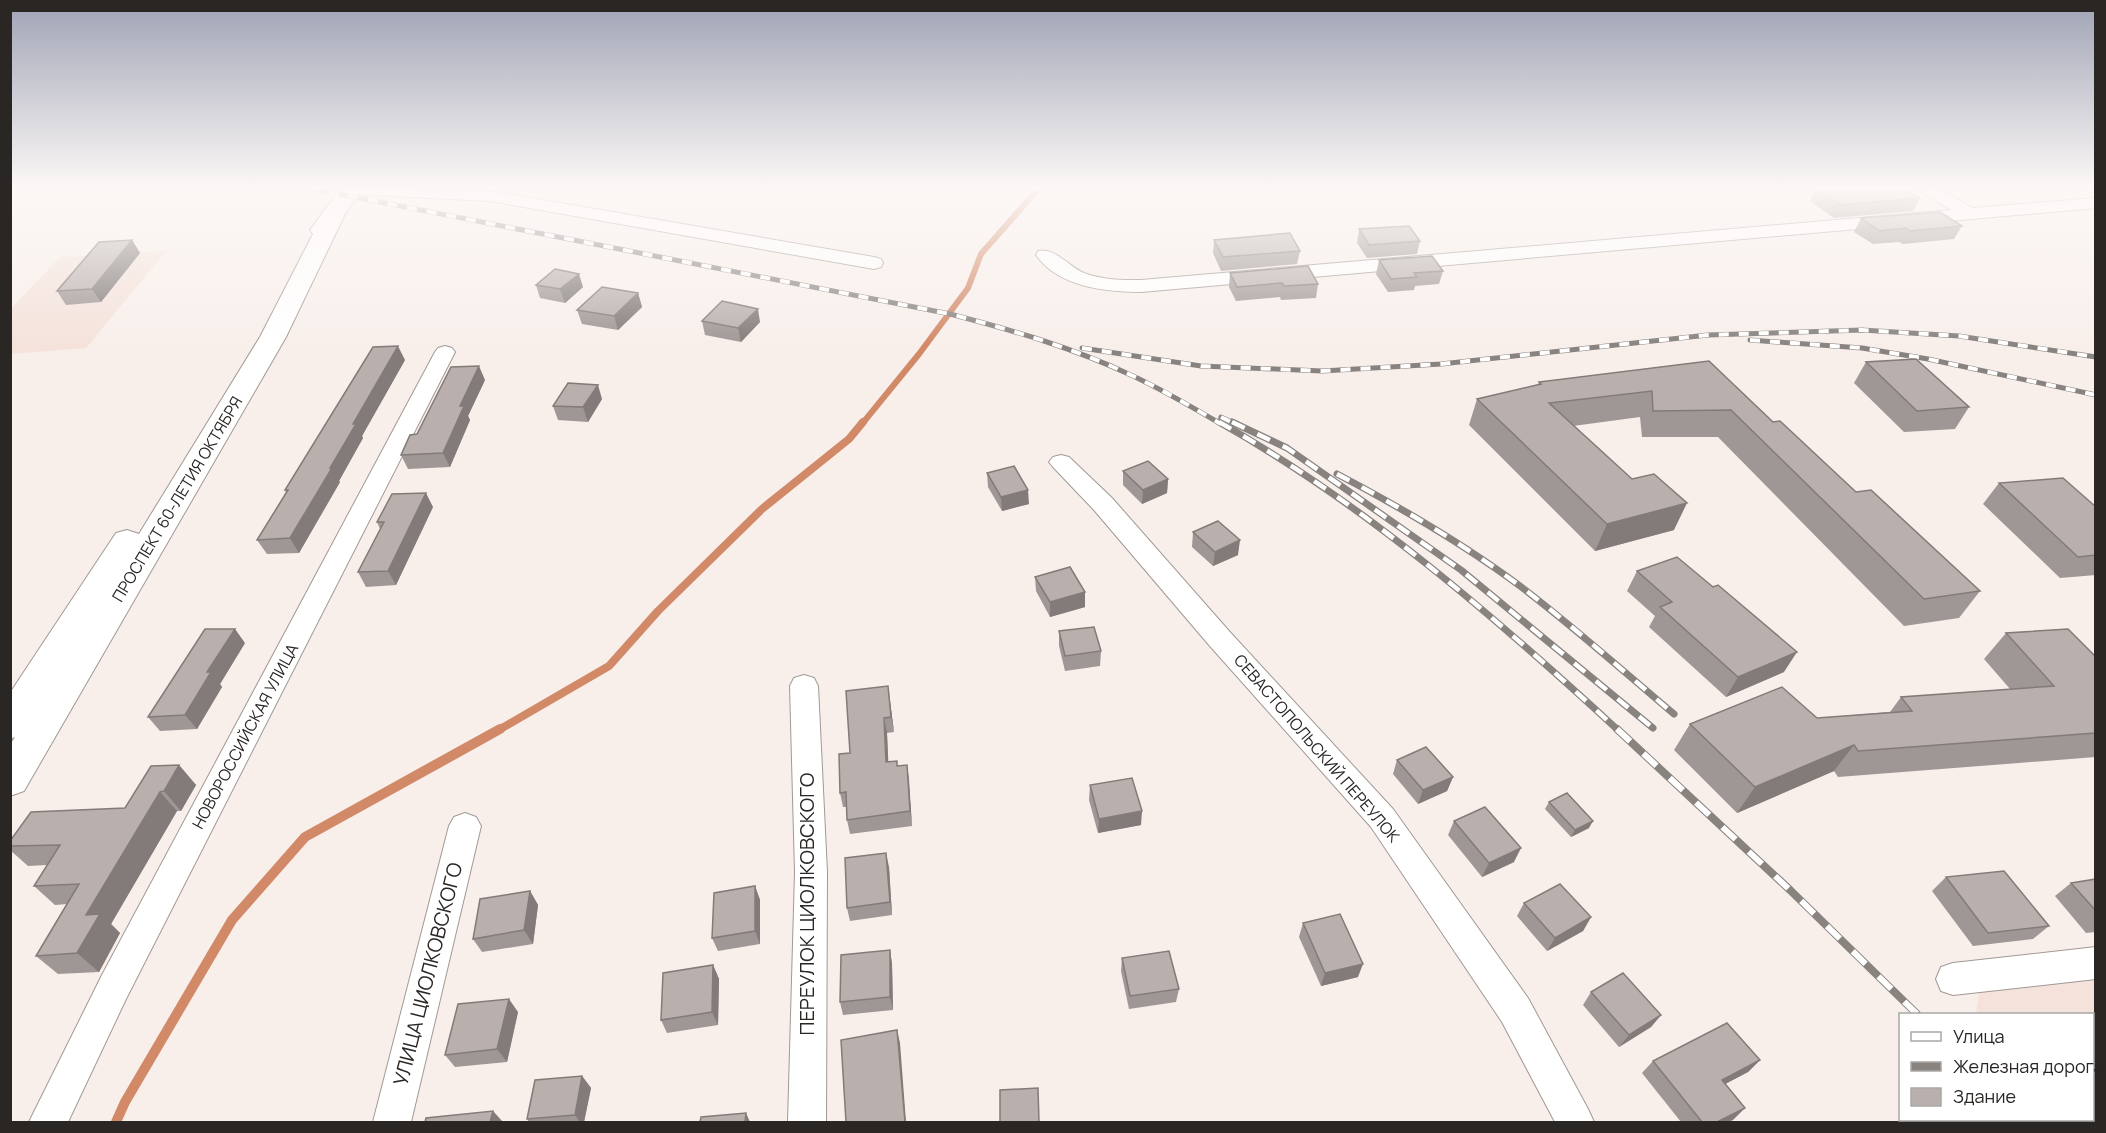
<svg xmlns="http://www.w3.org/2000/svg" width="2106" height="1133" viewBox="0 0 2106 1133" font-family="Manrope,sans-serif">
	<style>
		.built { fill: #f4e2db }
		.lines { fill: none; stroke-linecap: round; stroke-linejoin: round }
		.stream-far2 { stroke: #d28968; stroke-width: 6 }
		.stream-far1 { stroke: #d28968; stroke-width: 8 }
		.stream { stroke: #d28968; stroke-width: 10 }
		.minor-casing { stroke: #a19995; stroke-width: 2 }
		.trunk-casing { stroke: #a19995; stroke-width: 2 }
		.minor { fill: #fff; fill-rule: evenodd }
		.trunk { fill: #fff; fill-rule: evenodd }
		.rail-far2-casing { stroke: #898380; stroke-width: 5 }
		.rail-far1-casing { stroke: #898380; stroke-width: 7 }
		.rail-casing { stroke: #898380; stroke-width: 8 }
		.rail-far2 { stroke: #fff; stroke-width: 4; stroke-dasharray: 10; stroke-linecap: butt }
		.rail-far1 { stroke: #fff; stroke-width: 4.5; stroke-dasharray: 14; stroke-linecap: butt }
		.rail { stroke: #fff; stroke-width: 6; stroke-dasharray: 18; stroke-linecap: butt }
		.wall { fill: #9f9795 }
		.shaded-wall { fill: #827b79 }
		.building { fill: #b9b0ad; stroke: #827b79; stroke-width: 1.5 }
		.labels { text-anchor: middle; stroke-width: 4.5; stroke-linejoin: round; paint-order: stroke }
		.street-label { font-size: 16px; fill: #292624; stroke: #fff }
		.near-street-label { font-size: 20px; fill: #292624; stroke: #fff }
	</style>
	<rect width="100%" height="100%" fill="#f8efeb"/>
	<!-- built -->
	<g class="built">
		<polygon points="166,251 86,348 11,354 10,310 60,257"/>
		<polygon points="2095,972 2095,1122 2044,1122 2041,1120 2092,1120 2092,1014 1976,1014 1980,986"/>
	</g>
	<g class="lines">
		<!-- stream-far2 -->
		<polyline class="stream-far2" points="862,424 919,354 968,288 981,254 1039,188"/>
		<!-- stream-far1 -->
		<polyline class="stream-far1" points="497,731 609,666 658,611 762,509 849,439 863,422"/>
		<!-- stream -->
		<polyline class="stream" points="116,1122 125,1102 232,920 305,837 500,729"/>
		<defs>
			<g id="minor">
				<polygon points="343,188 490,191 874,257 881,259 883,263 881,267 874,269 490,201 351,194 345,193"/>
				<path d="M1916 188H1937L1973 208 2096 198V208L1141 292C1105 292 1058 287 1036 255L1038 251C1055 247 1069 267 1084 273 1102 280 1122 280 1141 280L1951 210Z"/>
				<polygon points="445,346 452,348 455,352 126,999 68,1122 29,1122 102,975 435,352 438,348"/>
				<polygon points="1061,455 1069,457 1112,498 1229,631 1393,809 1528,998 1588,1109 1594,1122 1555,1122 1502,1022 1371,827 1209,645 1094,510 1053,467 1049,462 1053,457"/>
				<polygon points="804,675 814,678 818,686 827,872 826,1122 788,1122 795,872 790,686 794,678"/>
				<polygon points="465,813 476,817 481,826 411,1122 373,1122 449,826 454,817"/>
				<polygon points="2096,947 2096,979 1953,995 1941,991 1936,979 1941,967 1953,963"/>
			</g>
			<polygon id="trunk" points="341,188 363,188 346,212 286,337 24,791 10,796 10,745 15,737 10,739 10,693 116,533 127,530 139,534 260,337 313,234 310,230"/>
		</defs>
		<!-- minor casing -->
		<use href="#minor" class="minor-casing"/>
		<!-- trunk casing -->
		<use href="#trunk" class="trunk-casing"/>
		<!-- minor -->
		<use href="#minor" class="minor"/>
		<!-- trunk -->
		<use href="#trunk" class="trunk"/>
		<defs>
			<g id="rail-far2">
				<path d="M309 188 950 314C1012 330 1074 348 1133 376 1163 390 1192 407 1221 424"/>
				<polyline points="1750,340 1862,348 1928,359 2096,395"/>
				<polyline points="1082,348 1201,366 1322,371 1441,364 1708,335 1862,330 1959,336 2096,357"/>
				<polyline points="1221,417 1235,424"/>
			</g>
			<g id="rail-far1">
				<path d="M1219 422C1365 504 1496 618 1619 731"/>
				<polyline points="1232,422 1287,448 1461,570 1653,728"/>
				<path d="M1337 474C1400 507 1462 543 1520 586 1573 626 1623 671 1674 714"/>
			</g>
			<g id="rail">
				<polyline points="1617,729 1790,890 1917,1014"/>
				<polyline points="2018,1120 2020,1122"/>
			</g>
		</defs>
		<!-- rail-far2 casing -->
		<use href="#rail-far2" class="rail-far2-casing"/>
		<!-- rail-far1 casing -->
		<use href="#rail-far1" class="rail-far1-casing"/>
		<!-- rail casing -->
		<use href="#rail" class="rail-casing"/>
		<!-- rail-far2 -->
		<use href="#rail-far2" class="rail-far2"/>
		<!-- rail-far1 -->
		<use href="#rail-far1" class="rail-far1"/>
		<!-- rail -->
		<use href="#rail" class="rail"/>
	</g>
	<!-- wall -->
	<g class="wall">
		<polygon points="1816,188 1920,198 1913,211 1834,218 1810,201"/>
		<polygon points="1861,218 1962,226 1954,239 1903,244 1899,242 1873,244 1854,232"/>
		<polygon points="1359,229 1420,241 1417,254 1367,258 1357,243"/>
		<polygon points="132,240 140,253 101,302 66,305 57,291"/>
		<polygon points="1214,240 1300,251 1297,264 1221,271 1213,253"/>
		<polygon points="1379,260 1443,271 1439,284 1415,286 1414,290 1388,292 1376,274"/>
		<polygon points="1230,273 1318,284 1316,298 1281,300 1280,297 1236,301 1229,287"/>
		<polygon points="536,285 583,287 565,303 540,298"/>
		<polygon points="638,293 642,307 618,330 582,324 577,310"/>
		<polygon points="702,321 760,322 741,342 705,335"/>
		<polygon points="405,360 362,436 363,438 339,481 340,482 299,553 267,554 257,540 286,492 285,490"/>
		<polygon points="1709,361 1773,422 1856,492 1980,591 1959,618 1904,626 1718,437 1642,437 1640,417 1573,426 1674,530 1595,551 1469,425 1477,399 1538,385 1539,382"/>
		<polygon points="1866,362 1969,407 1955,429 1904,432 1854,383"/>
		<polygon points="485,380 468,416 470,420 450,467 408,469 401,455 417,434"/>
		<polygon points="602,399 588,422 558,420 553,406"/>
		<polygon points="1123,471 1168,479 1167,493 1142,504 1123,485"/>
		<polygon points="987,473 1029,504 1002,511 988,487"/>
		<polygon points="1999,483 2096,507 2096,575 2060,578 1983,504"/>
		<polygon points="433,507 396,585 366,587 358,572 380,529 377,522"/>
		<polygon points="1193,532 1238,555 1213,566 1192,547"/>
		<polygon points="1637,571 1713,587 1784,672 1726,697 1649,627 1655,616 1627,591"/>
		<polygon points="1035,577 1085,607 1050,617 1036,591"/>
		<polygon points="1059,631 1101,651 1100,666 1065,671 1059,646"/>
		<polygon points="2006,633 2096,657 2096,757 1838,777 1834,771 1737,813 1674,750 1690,724 1817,718 1890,712 1901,697 2010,689 1984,659"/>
		<polygon points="245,643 220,684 222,687 197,729 160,731 148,717"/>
		<polygon points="888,686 894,732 887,733 888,762 898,766 907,765 912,826 850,834 847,820 846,807 843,807 840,793 850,753"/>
		<polygon points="1397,760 1453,777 1447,791 1418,804 1393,774"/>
		<polygon points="179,765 196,785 181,811 177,811 111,924 120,933 99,972 58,974 36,956 67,904 55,905 34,886 47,865 28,866 10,850 10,841 125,808"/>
		<polygon points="1090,785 1141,825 1098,833 1089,800"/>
		<polygon points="1549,802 1589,828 1571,837 1545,809"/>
		<polygon points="1454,821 1514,862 1482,877 1448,835"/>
		<polygon points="889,867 892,915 850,921 847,908"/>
		<polygon points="1946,877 2049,926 2033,939 1973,946 1932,891"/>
		<polygon points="2096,879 2096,932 2086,933 2055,896 2071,883"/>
		<polygon points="755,886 760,900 760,944 718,951 712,938"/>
		<polygon points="530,891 538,905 533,944 482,952 473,939"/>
		<polygon points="1524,903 1591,917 1583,931 1547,951 1517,916"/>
		<polygon points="1303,923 1358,977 1321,986 1299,937"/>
		<polygon points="890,950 892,964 893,1010 843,1015 840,1002"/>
		<polygon points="1122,958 1179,989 1176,1002 1129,1009 1121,971"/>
		<polygon points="713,965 719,979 718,1025 667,1033 661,1020"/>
		<polygon points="1591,992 1661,1015 1651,1027 1619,1047 1583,1005"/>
		<polygon points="518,1012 507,1062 455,1067 445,1055"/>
		<polygon points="1760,1060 1748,1072 1725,1084 1733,1120 1727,1122 1681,1122 1642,1073 1653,1061"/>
		<polygon points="582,1076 591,1088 584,1122 529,1122 527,1119"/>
	</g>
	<!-- shaded-wall -->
	<g class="shaded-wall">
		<polygon points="132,240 140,253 101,302 92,289"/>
		<polygon points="579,274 583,287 565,303 560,289"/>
		<polygon points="638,293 642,307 618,330 614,316"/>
		<polygon points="758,309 760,322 741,342 738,328"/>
		<polygon points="398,346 405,360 362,436 363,438 339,481 340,482 299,553 290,538 330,468 353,424"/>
		<polygon points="479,366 485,380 468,416 470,420 450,467 443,453 460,406"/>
		<polygon points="598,385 602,399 588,422 583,407"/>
		<polygon points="1168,479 1167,493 1142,504 1143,490"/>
		<polygon points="1028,490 1029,504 1002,511 1001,497"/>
		<polygon points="426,493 433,507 396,585 388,571"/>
		<polygon points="1687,503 1674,530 1595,551 1607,524"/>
		<polygon points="1240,540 1238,555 1213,566 1215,552"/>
		<polygon points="1085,592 1085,607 1050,617 1050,602"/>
		<polygon points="235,629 245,643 220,684 222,687 197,729 185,715 207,672"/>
		<polygon points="1797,652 1784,672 1726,697 1738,677"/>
		<polygon points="888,686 890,701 894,732 891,717"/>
		<polygon points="884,718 887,733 889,776 886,762"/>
		<polygon points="1854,745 1834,771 1737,813 1755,787"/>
		<polygon points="179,765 196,785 181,811 164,791"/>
		<polygon points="907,765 909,779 912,826 910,811"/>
		<polygon points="1453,777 1447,791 1418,804 1423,790"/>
		<polygon points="160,792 177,811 111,924 120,933 99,972 77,953 86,915"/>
		<polygon points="1142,811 1141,825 1098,833 1099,819"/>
		<polygon points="1593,821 1589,828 1571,837 1575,830"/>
		<polygon points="1521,848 1514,862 1482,877 1489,863"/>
		<polygon points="886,853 889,867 892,915 890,902"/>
		<polygon points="755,886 760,900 760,944 755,931"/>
		<polygon points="530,891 538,905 533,944 524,930"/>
		<polygon points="1591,917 1583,931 1547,951 1555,938"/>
		<polygon points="890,950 892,964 893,1010 890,997"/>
		<polygon points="1363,964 1358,977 1321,986 1325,973"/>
		<polygon points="713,965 719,979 718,1025 712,1012"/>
		<polygon points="509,999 518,1012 507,1062 497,1049"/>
		<polygon points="1661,1015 1651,1027 1619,1047 1629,1035"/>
		<polygon points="897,1030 900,1043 906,1122 905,1122"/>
		<polygon points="1760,1060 1748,1072 1710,1092 1722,1080"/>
		<polygon points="582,1076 591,1088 584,1122 580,1122 575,1115"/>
		<polygon points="1745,1108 1733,1120 1727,1122 1717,1122"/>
		<polygon points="493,1111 503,1122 490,1122"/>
		<polygon points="746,1113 750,1122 745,1122"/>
	</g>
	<!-- building -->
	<g class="building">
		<polygon points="1816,188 1904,188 1920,198 1841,205"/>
		<polygon points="1940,212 1962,226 1910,231 1906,228 1880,231 1861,218"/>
		<polygon points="1409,226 1420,241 1369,245 1359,229"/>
		<polygon points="1290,233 1300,251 1223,257 1214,240"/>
		<polygon points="132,240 92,289 57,291 99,242"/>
		<polygon points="1432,256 1443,271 1414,273 1417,277 1391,279 1379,260"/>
		<polygon points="1308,266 1318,284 1284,286 1282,283 1237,287 1230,273"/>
		<polygon points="555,269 579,274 560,289 536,285"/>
		<polygon points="602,287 638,293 614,316 577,310"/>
		<polygon points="722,301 758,309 738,328 702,321"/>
		<polygon points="398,346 353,424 356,424 330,468 332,468 290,538 257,540 288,490 285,490 373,347"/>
		<polygon points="1916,359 1969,407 1917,411 1866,362"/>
		<polygon points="1709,361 1773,422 1780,421 1856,492 1871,490 1980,591 1924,599 1731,410 1653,411 1652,391 1549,403 1632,479 1654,474 1687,503 1607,524 1477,399 1541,384 1539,382"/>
		<polygon points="479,366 460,406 464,406 443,453 401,455 410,435 417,434 451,367"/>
		<polygon points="568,383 598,385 583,407 553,406"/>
		<polygon points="1148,461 1168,479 1143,490 1123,471"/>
		<polygon points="1014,466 1028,490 1001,497 987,473"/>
		<polygon points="2063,478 2096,507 2096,555 2078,557 1999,483"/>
		<polygon points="426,493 388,571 358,572 384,522 377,522 392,494"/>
		<polygon points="1218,521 1240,540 1215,552 1193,532"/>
		<polygon points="1677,557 1713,587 1718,585 1797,652 1738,677 1660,607 1672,602 1637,571"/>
		<polygon points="1070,567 1085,592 1050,602 1035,577"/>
		<polygon points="1094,627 1101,651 1065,656 1059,631"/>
		<polygon points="205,629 235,629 207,672 211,672 185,715 148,717"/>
		<polygon points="2068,629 2096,657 2096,733 1858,751 1854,745 1755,787 1690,724 1782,687 1817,718 1912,711 1901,697 2054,686 2006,633"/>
		<polygon points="888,686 891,717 884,718 886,762 897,761 897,766 907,765 910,811 847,820 846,792 840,793 839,754 850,753 846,691"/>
		<polygon points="1426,747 1453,777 1423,790 1397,760"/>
		<polygon points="179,765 164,791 160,792 86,915 100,914 77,953 36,956 79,884 34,886 60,845 10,846 10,841 31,812 125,808 151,766"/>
		<polygon points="1132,778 1142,811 1099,819 1090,785"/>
		<polygon points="1567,793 1593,821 1575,830 1549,802"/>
		<polygon points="1485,807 1521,848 1489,863 1454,821"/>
		<polygon points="886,853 890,902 847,908 845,858"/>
		<polygon points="2004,871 2049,926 1988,933 1946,877"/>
		<polygon points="2096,879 2096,911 2071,883"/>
		<polygon points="1560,884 1591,917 1555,938 1524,903"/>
		<polygon points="755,886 755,931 712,938 714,893"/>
		<polygon points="530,891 524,930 473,939 480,899"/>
		<polygon points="1340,914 1363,964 1325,973 1303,923"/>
		<polygon points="890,950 890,997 840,1002 841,955"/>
		<polygon points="1169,951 1179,989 1130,996 1122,958"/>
		<polygon points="713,965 712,1012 661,1020 663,973"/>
		<polygon points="1623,973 1661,1015 1629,1035 1591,992"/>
		<polygon points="509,999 497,1049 445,1055 458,1004"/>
		<polygon points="1727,1023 1760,1060 1722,1080 1745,1108 1717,1122 1702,1122 1653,1061"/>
		<polygon points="897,1030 905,1122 846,1122 841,1040"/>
		<polygon points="582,1076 575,1115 527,1119 535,1080"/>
		<polygon points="1038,1088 1039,1122 1000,1122 1000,1090"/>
		<polygon points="493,1111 490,1122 425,1122 426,1118"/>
		<polygon points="746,1113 745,1122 700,1122 701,1117"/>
	</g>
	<!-- sky -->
	<linearGradient id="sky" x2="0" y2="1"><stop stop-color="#9fa3b5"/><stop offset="0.54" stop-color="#fcf8f6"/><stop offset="1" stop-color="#fcf8f6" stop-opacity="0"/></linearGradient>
	<rect width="2106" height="347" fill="url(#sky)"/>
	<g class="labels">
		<!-- street labels -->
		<g class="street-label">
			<text transform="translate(177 499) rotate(-59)" y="6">ПРОСПЕКТ 60-ЛЕТИЯ ОКТЯБРЯ</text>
			<text transform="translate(245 736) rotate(-62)" y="6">НОВОРОССИЙСКАЯ УЛИЦА</text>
			<text transform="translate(1317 748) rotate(49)" y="6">СЕВАСТОПОЛЬСКИЙ ПЕРЕУЛОК</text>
		</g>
		<!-- near-street labels -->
		<g class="near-street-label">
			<text transform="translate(807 904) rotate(-90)" y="7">ПЕРЕУЛОК ЦИОЛКОВСКОГО</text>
			<text transform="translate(428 974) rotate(-76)" y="7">УЛИЦА ЦИОЛКОВСКОГО</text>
		</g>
	</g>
	<!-- border -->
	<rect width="2106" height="1133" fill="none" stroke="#292624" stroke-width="24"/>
	<!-- legend -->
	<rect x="1899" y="1013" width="195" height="108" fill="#ffffff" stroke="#a9a8a7" stroke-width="1.5"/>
	<rect x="1911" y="1032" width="30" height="9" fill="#ffffff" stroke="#a9a8a7" stroke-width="1.5"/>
	<text x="1953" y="1043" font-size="18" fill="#292624">Улица</text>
	<rect x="1911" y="1062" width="30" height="9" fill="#898380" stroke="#a9a8a7" stroke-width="1.5"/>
	<text x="1953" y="1073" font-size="18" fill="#292624">Железная дорога</text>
	<rect x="1911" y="1088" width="30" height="18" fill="#b9b0ad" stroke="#a9a8a7" stroke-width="1.5"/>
	<text x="1953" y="1103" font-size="18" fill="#292624">Здание</text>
</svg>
